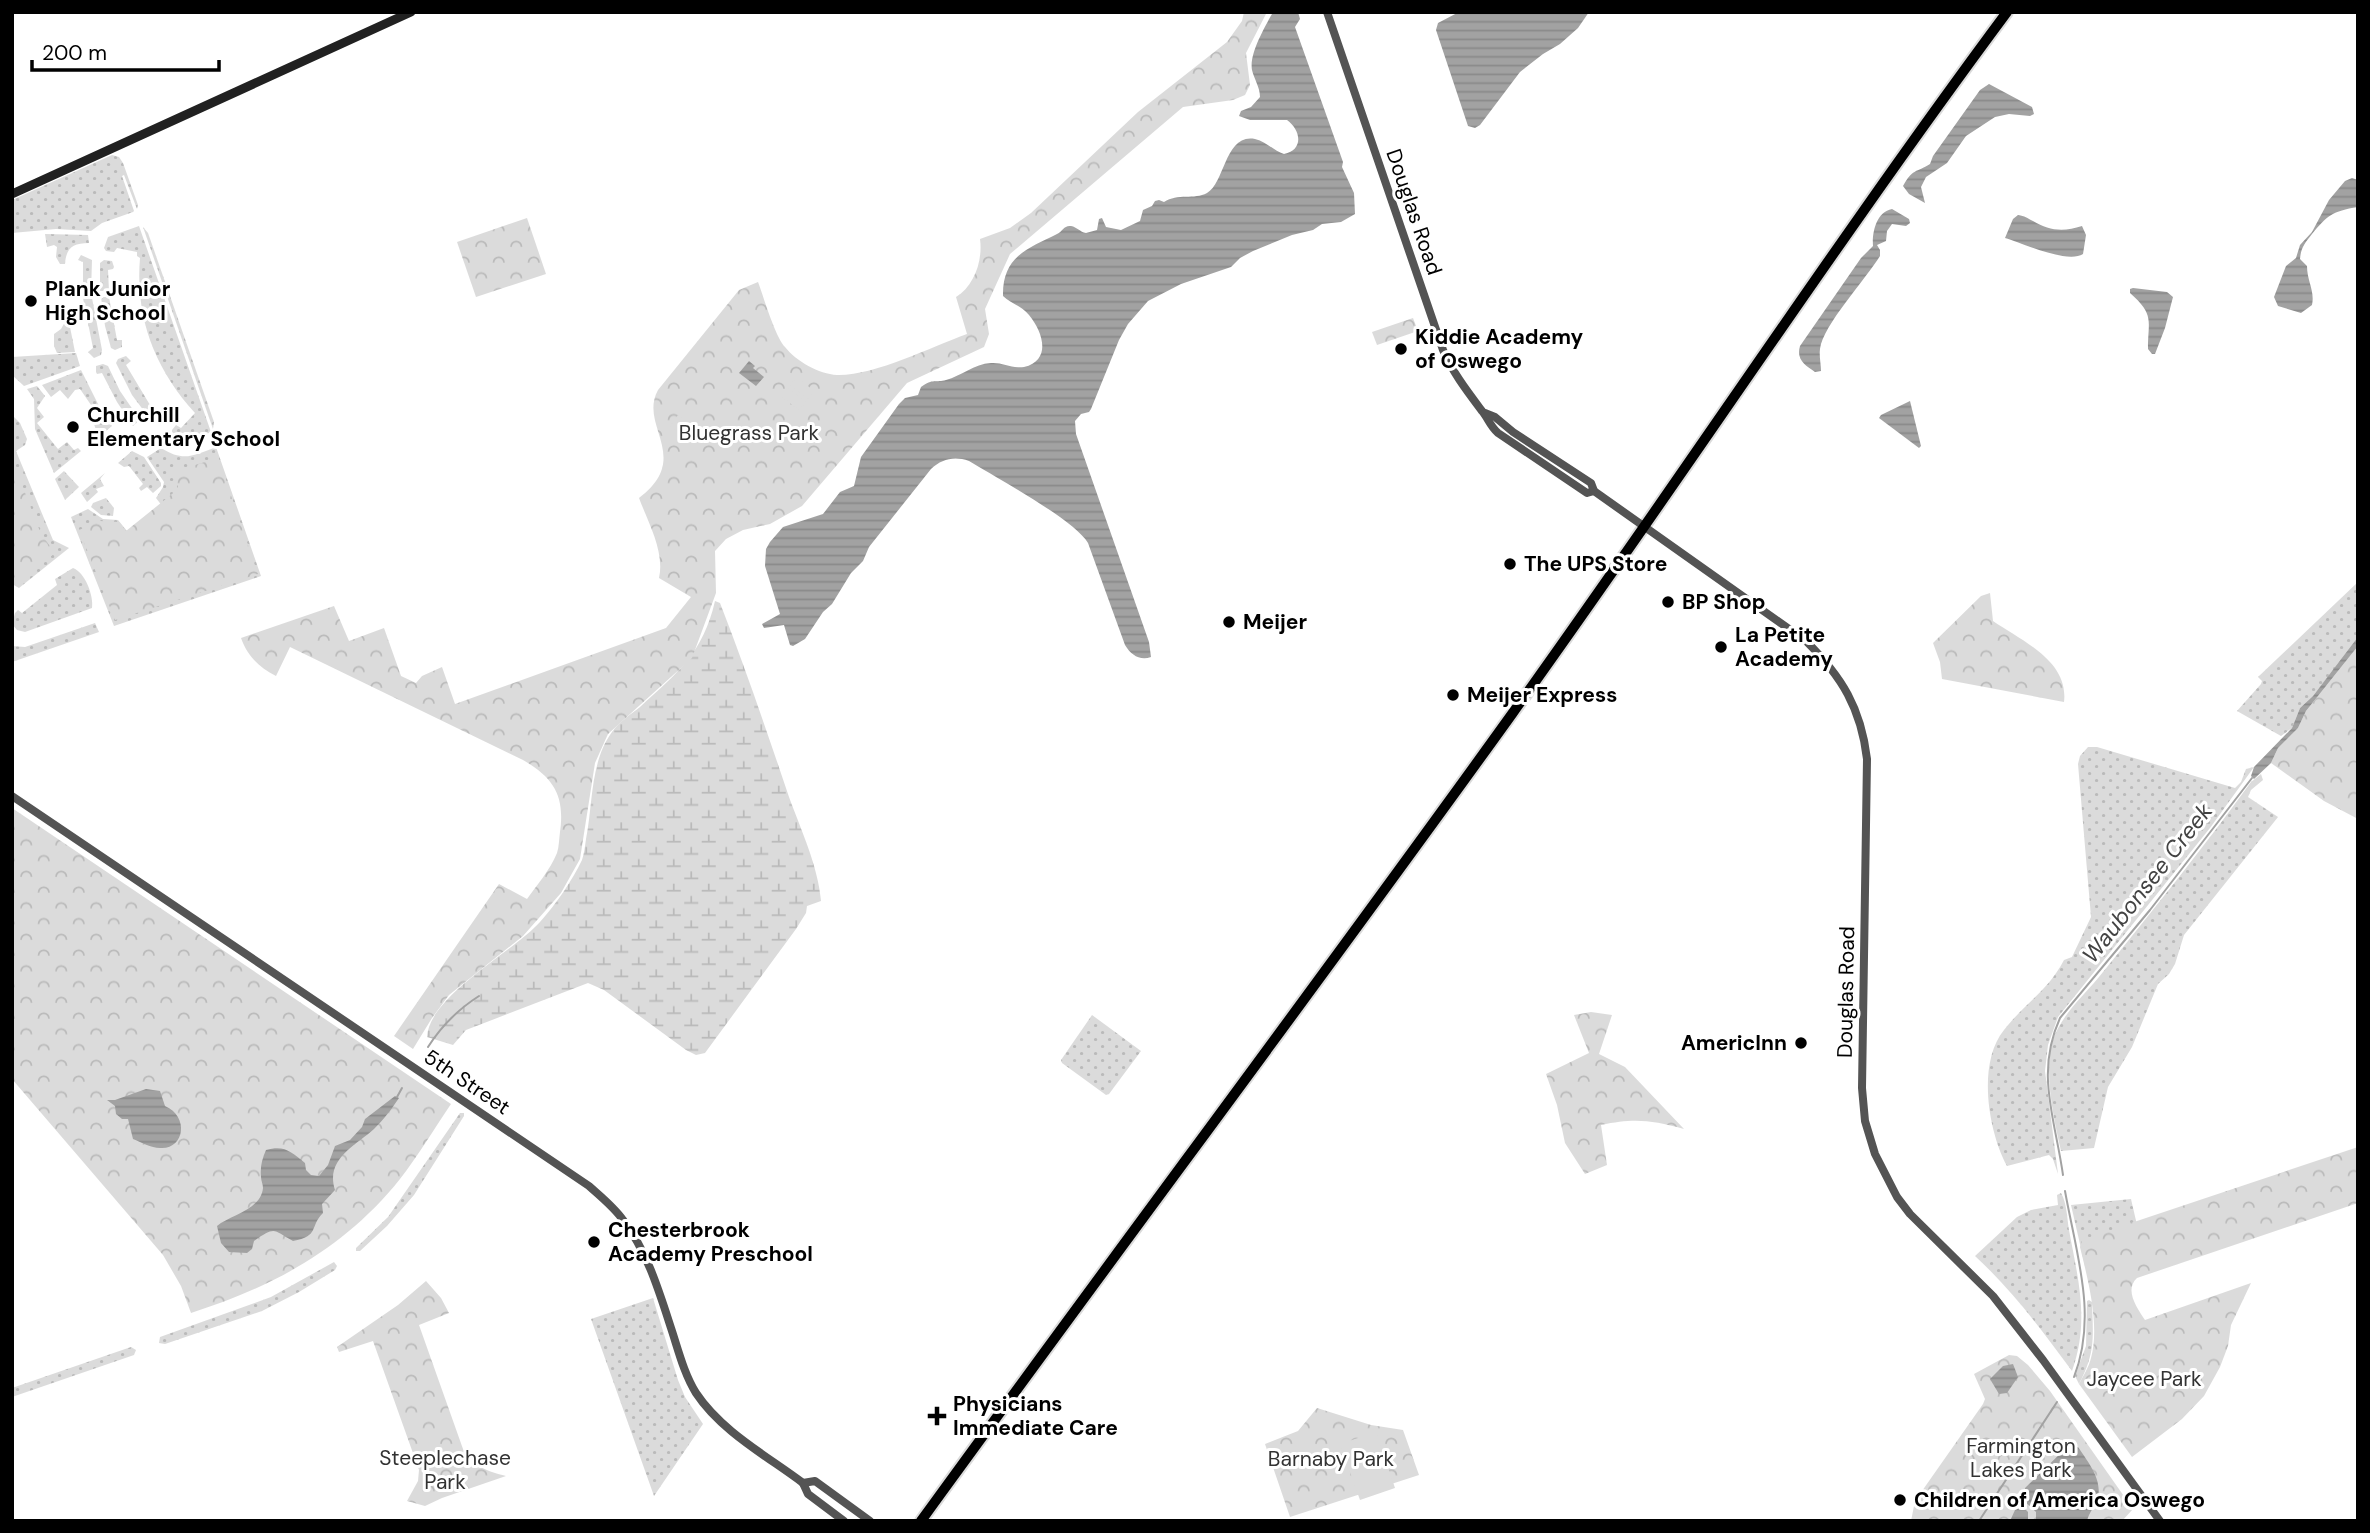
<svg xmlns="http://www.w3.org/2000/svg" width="2370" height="1533" viewBox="0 0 2370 1533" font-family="'DM Sans',sans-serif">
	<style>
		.grass { fill: url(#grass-dots) }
		.wetland { fill: url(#wetland-marsh) }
		.park { fill: url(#park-crowns) }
		.garden { fill: #dbdbdb }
		.water { fill: url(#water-rules) }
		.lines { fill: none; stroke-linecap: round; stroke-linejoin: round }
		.stream { stroke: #a2a2a2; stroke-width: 2 }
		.primary-casing { stroke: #dbdbdb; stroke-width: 14 }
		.tertiary { stroke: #545454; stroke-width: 8 }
		.secondary { stroke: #212121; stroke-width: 9 }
		.primary { stroke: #000; stroke-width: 10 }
		.poi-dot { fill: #000; stroke: #fff; stroke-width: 2.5 }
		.labels { text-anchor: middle; stroke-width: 6; stroke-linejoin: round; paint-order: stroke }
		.street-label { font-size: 21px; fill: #000; stroke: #fff }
		.poi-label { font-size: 21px; font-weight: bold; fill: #000; stroke: #fff; text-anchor: start }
		.park-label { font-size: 21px; fill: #323232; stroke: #fff }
		.water-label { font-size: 23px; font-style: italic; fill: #434343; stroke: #fff }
	</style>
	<defs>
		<pattern id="grass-dots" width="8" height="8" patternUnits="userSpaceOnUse" patternTransform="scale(1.75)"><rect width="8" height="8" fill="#dbdbdb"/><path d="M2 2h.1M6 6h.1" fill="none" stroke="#bababa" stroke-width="1.8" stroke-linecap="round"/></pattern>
		<pattern id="wetland-marsh" width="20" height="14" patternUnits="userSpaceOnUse" patternTransform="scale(1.75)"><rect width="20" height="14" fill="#dbdbdb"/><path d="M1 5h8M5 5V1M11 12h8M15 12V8" fill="none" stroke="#bababa"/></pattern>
		<pattern id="park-crowns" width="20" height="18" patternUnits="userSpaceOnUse" patternTransform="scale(1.75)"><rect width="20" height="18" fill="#dbdbdb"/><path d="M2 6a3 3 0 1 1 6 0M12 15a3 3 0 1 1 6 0" fill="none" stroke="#bababa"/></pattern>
		<pattern id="water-rules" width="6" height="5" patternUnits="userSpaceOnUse" patternTransform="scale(1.75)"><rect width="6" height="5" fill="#a2a2a2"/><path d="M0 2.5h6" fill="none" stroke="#8a8a8a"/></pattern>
	</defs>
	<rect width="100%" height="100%" fill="#fff"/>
	<!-- grass -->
	<g class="grass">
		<polygon points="112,155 119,157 123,163 138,205 137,209 124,175 122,176 134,211 133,212 102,223 91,231 56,229 12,233 12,200"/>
		<path d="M139 226 211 432C197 438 184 446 172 435V430L176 425 181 428 195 413C155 369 135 318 140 258L137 256V252L117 248 114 252 106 251 104 248 108 237Z"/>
		<polygon points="143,227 148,233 214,422 213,429"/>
		<path d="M45 234 88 235 89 243C73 243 66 248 65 264H60L56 257 57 247 54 245 47 247Z"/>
		<polygon points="81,255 92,260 91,292 83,292 83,262 78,260"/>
		<polygon points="104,260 112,261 114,267 113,269 108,270 109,291 100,291 100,263"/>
		<polygon points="101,297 109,297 117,340 122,340 122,347 115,350 111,348 105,326"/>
		<polygon points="83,298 92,298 102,350 101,355 94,358 88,352 93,348"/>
		<polygon points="65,322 69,322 75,352 57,353 54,346 54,334 61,329"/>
		<polygon points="76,353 80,366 24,386 12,375 12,357"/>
		<polygon points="126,356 131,361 126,365 153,410 147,415 132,395 116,363 118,359"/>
		<polygon points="103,364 108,366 120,391 140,420 133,426 117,402 102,373 97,374 96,372 96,366"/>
		<polygon points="81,370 98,404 112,426 95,440 97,433 94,424 100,418 80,389 75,390 68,399 60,390 51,397 42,385"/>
		<polygon points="37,386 45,396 37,408 44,417 37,423 58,449 67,442 74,450 78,448 81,451 54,473 35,429 34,399 27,389"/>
		<polygon points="12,415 20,423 27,439 25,445 16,451 53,540 69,548 19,588 12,584"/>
		<path d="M216 447 261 576 114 626 71 517 88 509 103 519 118 520 146 554 179 528 156 498 163 487 164 482 147 457 161 448C184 462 192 456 216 447Z"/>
		<polygon points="132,451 144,457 161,483 161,486 153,493 147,487 141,491 139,488 143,484 129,466 124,467 118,463"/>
		<polygon points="64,471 79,487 65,500 55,479"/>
		<polygon points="105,473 100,479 104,486 96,489 98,492 87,502 81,493"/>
		<polygon points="106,498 114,508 113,516 101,515 91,507 93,503"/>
		<path d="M73 568C85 572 94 596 92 608L25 632 17 630 12 624 15 613 18 610 22 613 57 585 55 579Z"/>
		<polygon points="2358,582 2358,639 2313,696 2300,708 2292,728 2281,736 2237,711 2261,684 2262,681 2258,677"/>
		<polygon points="95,623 99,632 12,662 12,646 25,647"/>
		<path d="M2088 747H2097L2235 788 2241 782 2246 769 2254 767 2210 828 2058 1017 2048 1045 2045 1071 2058 1174 2053 1159 2049 1155 2007 1166C1988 1131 1977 1063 2004 1030 2025 1003 2047 992 2064 960L2072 957 2091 917 2078 764 2080 756Z"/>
		<path d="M2261 774 2263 780 2251 790 2248 797 2278 817 2184 935 2175 964 2169 974 2158 984 2132 1047 2108 1087 2094 1148 2061 1151C2054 1120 2043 1071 2053 1040 2062 1013 2086 994 2103 972 2153 910 2204 847 2251 782Z"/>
		<polygon points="1092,1015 1141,1051 1109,1094 1106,1095 1062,1063 1061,1060"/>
		<polygon points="460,1113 464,1113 464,1116 414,1195 387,1226 360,1251 356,1251 356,1248 388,1217"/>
		<path d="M2061 1193C2067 1203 2067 1219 2069 1230 2078 1279 2090 1321 2072 1371 2042 1330 2012 1290 1975 1256L2017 1217 2031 1210 2058 1205 2057 1195Z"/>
		<polygon points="2131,1199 2137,1225 2085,1266 2071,1205"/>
		<polygon points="334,1262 337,1266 335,1270 299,1292 262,1311 165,1344 159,1343 160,1337 271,1297"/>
		<polygon points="653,1298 678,1380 685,1397 703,1424 654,1496 591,1319"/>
		<path d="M2089 1300 2092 1302C2093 1337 2096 1352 2079 1384L2075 1376 2086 1346 2087 1301Z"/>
		<polygon points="131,1347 136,1350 134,1355 12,1397 12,1388"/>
	</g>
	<!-- wetland -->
	<path class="wetland" d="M715 601 720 603C745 667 767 732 789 797 801 830 818 866 821 901L807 906 806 913 796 929 705 1053 696 1055 686 1050 604 990 588 983 466 1030 453 1045 427 1037C429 996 513 952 540 922 556 904 572 881 582 860 584 854 585 846 586 839 593 804 590 762 612 732 619 722 631 714 640 707 678 672 703 653 715 601Z"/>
	<!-- park -->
	<g class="park">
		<path d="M1244 12H1267L1246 53 1250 85 1245 95 1233 100 1183 107 1010 254 985 309 989 334 984 347 907 383 802 506 770 524 743 530 726 539 715 551 716 593 692 658 608 734 595 763 580 859 561 893 523 936 449 995 432 1018 413 1049 394 1036 499 884 527 899C537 885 550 870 557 853 559 847 559 839 560 832 565 796 554 778 523 760L290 647 276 676C259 667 248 657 241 638L334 606 349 641 384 628 401 676 416 683 422 676 442 667 455 704 666 628 691 597 659 578C665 552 648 522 639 498 693 457 638 426 658 390L739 290 758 282C764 298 775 336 785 347 796 361 819 374 837 375 874 376 931 347 967 334L956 297C974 286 983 261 980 239L1010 228 1031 213 1138 112 1227 42 1242 21Z"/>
		<polygon points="527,218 546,274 476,297 457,242"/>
		<polygon points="1413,318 1418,331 1377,345 1372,332"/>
		<polygon points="218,458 258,574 115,620 79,530 100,521 119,522 126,531 177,490 178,486 172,472"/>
		<polygon points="12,459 41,534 55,553 19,582 12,575"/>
		<path d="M1990 593 1993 621C2022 641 2069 661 2064 702L1942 679 1940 662 1933 643 1981 596Z"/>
		<polygon points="2358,646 2358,819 2324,801 2271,763 2278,748 2298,728 2306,711"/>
		<path d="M12 808 451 1104C434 1129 418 1156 400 1179 345 1248 273 1287 191 1313L181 1286 163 1255 12 1079Z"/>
		<path d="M1591 1012 1612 1015 1599 1054 1625 1067 1684 1129C1651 1120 1634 1118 1601 1125L1607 1165 1585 1174 1565 1143 1557 1105 1546 1074 1589 1053 1574 1015Z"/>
		<path d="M2358 1147V1203L2137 1278C2124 1290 2137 1308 2145 1320L2251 1283 2231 1325 2228 1346 2220 1367 2204 1396 2182 1419 2132 1457 2079 1384C2083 1376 2089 1367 2091 1358 2100 1325 2088 1280 2080 1247L2082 1241 2131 1223Z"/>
		<path d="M426 1281 441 1298 449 1313 419 1325 463 1449C474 1467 487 1471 506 1476L442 1498 425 1506 407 1501 418 1481 419 1470 373 1341 339 1352 337 1347 398 1305Z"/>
		<polygon points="2009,1355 2017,1356 2028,1365 2050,1391 2133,1509 2122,1521 1911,1521 1915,1501 1983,1404 1985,1399 1974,1374"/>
		<polygon points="1317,1408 1371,1425 1403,1430 1419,1475 1290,1517 1265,1444 1298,1431"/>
	</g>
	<!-- garden -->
	<g class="garden">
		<polygon points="797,377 814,391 808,399 790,385"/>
		<polygon points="788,388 806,402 799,410 782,397"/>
		<polygon points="678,415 696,428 688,440 670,426"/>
		<polygon points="1376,1432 1395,1488 1360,1500 1340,1444"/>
	</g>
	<!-- water -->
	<g class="water">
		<path d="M1273 12H1298L1300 19 1295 27 1343 162 1342 167 1354 193 1355 214 1341 222 1322 224 1313 230 1292 235 1253 251 1240 258 1231 267 1181 284 1148 301 1128 324 1119 340 1091 409 1089 412 1081 414 1075 421 1076 434 1149 642 1151 657C1140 661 1131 655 1125 645L1088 543C1075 520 995 477 969 461 954 456 942 459 931 469L869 547 863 561 851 573 832 604 823 612 805 639 793 646 790 645 784 625 764 628 762 624 780 614 765 566 766 549 770 542 783 527 823 514 840 492 854 486 861 457 899 404 905 398 918 395 921 387C933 378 936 383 946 380 961 376 974 364 991 363 1002 362 1013 369 1024 367 1052 360 1043 332 1029 315 1021 305 1011 304 1003 296 1002 256 1029 248 1057 234 1063 231 1064 225 1071 226 1077 227 1080 232 1086 233L1097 230 1099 219 1102 218 1106 227 1121 230 1140 221 1143 210 1152 206 1155 201 1159 200 1164 202C1178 193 1194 200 1207 193 1225 183 1225 133 1255 139 1267 142 1274 151 1284 154 1304 150 1301 130 1287 120H1250L1239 116 1241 111 1251 107 1260 97C1260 87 1254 79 1252 70 1249 54 1265 27 1273 12Z"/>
		<polygon points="1459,12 1589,12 1578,28 1560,44 1543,54 1520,72 1480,125 1475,128 1468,126 1436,30 1438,23"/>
		<path d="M1989 84 2032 107 2034 114 2030 116 2009 114 1995 117 1966 136 1947 163 1926 177 1921 187 1925 203 1909 194 1903 186C1913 168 1916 173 1930 164L1933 156 1980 90Z"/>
		<path d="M2352 178 2358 180V207C2332 211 2327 216 2312 234 2305 243 2301 247 2300 259L2307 266C2307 281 2315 291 2312 305L2301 313 2278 306 2274 297 2286 266 2296 258 2300 245 2312 232 2329 200 2345 181Z"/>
		<path d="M1892 209 1909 219 1910 223 1906 226 1892 224 1887 231 1886 241 1877 245 1880 250V256C1866 279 1823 325 1820 349 1819 356 1821 364 1821 371L1815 372C1805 365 1796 360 1800 346L1861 258 1873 246C1872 233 1876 212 1892 209Z"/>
		<path d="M2018 215C2025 216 2027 218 2033 221 2049 231 2064 232 2082 226L2086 235 2083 254C2067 264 2022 243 2005 238L2013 219Z"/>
		<path d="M2133 288 2167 292 2173 297 2165 328 2155 354H2152L2148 349C2148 321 2155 315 2130 293V289Z"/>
		<polygon points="749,361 755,366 753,368 764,377 756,386 739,373"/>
		<polygon points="1910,401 1921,446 1919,448 1879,418 1881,415"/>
		<polygon points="2358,637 2358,646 2306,711 2298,728 2278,748 2271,763 2254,779 2251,776 2254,767 2292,728 2300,708 2313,696"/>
		<path d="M146 1089 160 1091 165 1106C190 1117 184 1150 160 1148 151 1148 141 1142 133 1139L128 1119H122L116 1114 115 1106 107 1100H115Z"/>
		<path d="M395 1096 399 1098C391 1110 384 1119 374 1129 355 1146 325 1159 335 1190L322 1204 323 1213C309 1227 320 1236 293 1241 273 1231 277 1225 254 1241L252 1249 247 1253 229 1252 221 1243 217 1226C230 1215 261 1210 263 1188 263 1184 261 1181 261 1177 260 1167 262 1159 266 1150 285 1145 291 1152 305 1163L306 1170 311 1175 319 1176 328 1165 335 1146 350 1140 362 1127 365 1119Z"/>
		<polygon points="2013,1364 2018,1377 2007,1393 1999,1394 1990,1379 2003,1366"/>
		<path d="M2068 1446 2078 1447C2088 1462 2104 1481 2097 1500 2094 1507 2089 1513 2087 1521H2036V1512L2024 1501 2025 1488Z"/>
		<polygon points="2019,1508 2025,1509 2028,1512 2028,1521 2010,1521 2015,1510"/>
	</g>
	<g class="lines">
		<!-- stream -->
		<g class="stream">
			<path d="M428 1047C442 1025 457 1010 479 996"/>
			<polyline points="397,1097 402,1088"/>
			<path d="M2063 1175C2055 1118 2035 1073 2060 1018L2150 910 2252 778"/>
			<path d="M2065 1191C2076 1253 2098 1316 2074 1377"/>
			<polyline points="1979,1521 2057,1402"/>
		</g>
		<defs>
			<path id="primary" d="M921 1521C1117 1251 1317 985 1512 714 1679 482 1836 242 2007 12"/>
		</defs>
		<!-- primary casing -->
		<use href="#primary" class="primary-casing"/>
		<!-- tertiary -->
		<g class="tertiary">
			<path d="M1327 12 1443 350C1453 373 1467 391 1482 411 1488 418 1490 426 1498 433L1587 493 1594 491"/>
			<path d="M1485 413 1495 417 1513 432 1591 483 1594 491 1806 641C1842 677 1861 708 1867 759L1862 1088 1865 1121 1875 1154 1897 1197 1910 1214 1993 1296 2043 1360 2160 1521"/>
			<path d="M12 796 589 1186C600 1196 614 1207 623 1220 647 1251 659 1291 671 1328 678 1349 684 1374 696 1393 721 1431 767 1456 803 1483L808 1494 844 1521"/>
			<polyline points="803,1483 815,1481 870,1521"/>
		</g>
		<!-- secondary -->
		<polyline class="secondary" points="12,194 411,12"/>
		<!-- primary -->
		<use href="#primary" class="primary"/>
	</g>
	<!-- markers -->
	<g class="poi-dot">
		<circle cx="31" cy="301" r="7"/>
		<circle cx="1401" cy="349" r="7"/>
		<circle cx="73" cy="427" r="7"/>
		<circle cx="1510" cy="564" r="7"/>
		<circle cx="1668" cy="602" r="7"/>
		<circle cx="1229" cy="622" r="7"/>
		<circle cx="1721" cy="647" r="7"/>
		<circle cx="1453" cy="695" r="7"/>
		<circle cx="1801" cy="1043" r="7"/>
		<circle cx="594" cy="1242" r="7"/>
		<path d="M933.5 1405.5h7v7h7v7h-7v7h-7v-7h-7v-7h7z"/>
		<circle cx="1900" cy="1500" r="7"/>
	</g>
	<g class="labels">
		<!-- street labels -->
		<g class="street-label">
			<text transform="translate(1414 212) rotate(71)" y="7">Douglas Road</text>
			<text transform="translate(1846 992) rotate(-89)" y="7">Douglas Road</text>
			<text transform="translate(467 1082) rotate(34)" y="7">5th Street</text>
		</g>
		<!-- poi labels -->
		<g class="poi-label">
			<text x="45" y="296">Plank Junior<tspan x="45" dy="24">High School</tspan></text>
			<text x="1415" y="344">Kiddie Academy<tspan x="1415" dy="24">of Oswego</tspan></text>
			<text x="87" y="422">Churchill<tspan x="87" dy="24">Elementary School</tspan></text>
			<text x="1524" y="571">The UPS Store</text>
			<text x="1682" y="609">BP Shop</text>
			<text x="1243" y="629">Meijer</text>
			<text x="1735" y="642">La Petite<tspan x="1735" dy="24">Academy</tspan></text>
			<text x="1467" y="702">Meijer Express</text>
			<text x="1787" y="1050" text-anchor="end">AmericInn</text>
			<text x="608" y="1237">Chesterbrook<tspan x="608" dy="24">Academy Preschool</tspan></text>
			<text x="953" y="1411">Physicians<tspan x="953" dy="24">Immediate Care</tspan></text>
			<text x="1914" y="1507">Children of America Oswego</text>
		</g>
		<!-- park labels -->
		<g class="park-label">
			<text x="749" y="440">Bluegrass Park</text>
			<text x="2144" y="1386">Jaycee Park</text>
			<text x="2021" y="1453">Farmington<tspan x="2021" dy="24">Lakes Park</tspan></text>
			<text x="445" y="1465">Steeplechase<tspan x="445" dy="24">Park</tspan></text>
			<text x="1331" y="1466">Barnaby Park</text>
		</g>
		<!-- water labels -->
		<g class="water-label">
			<text transform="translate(2147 883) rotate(-52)" y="8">Waubonsee Creek</text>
		</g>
	</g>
	<!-- border -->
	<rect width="2370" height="1533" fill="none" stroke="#000000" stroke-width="28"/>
	<!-- scale -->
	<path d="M32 60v10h187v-10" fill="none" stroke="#000000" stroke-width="3.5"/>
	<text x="42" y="60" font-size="21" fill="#000000" stroke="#ffffff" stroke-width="5" paint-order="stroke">200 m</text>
</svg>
